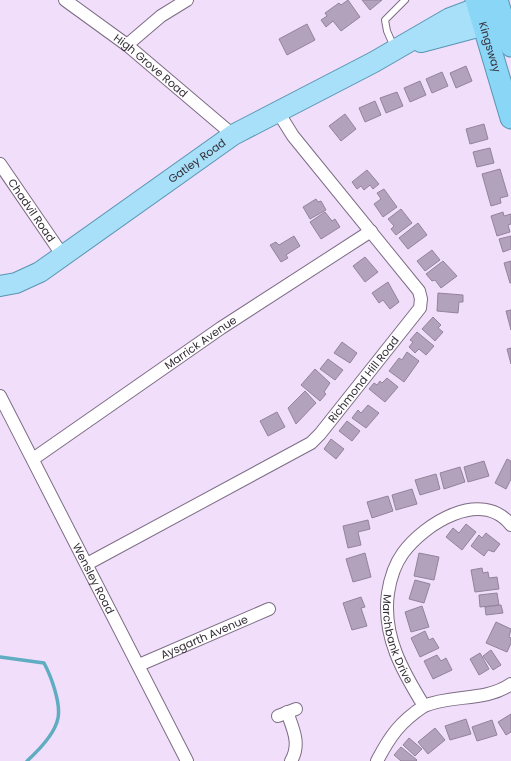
<svg xmlns="http://www.w3.org/2000/svg" width="511" height="761" viewBox="0 0 511 761" font-family="Poppins,sans-serif">
	<style>
		.lines { fill: none; stroke-linecap: round; stroke-linejoin: round }
		.stream { stroke: #60acc1; stroke-width: 3.5 }
		.building { fill: #b3a2bc; stroke: #94839c }
		.service-casing { stroke: #7d6d85; stroke-width: 8 }
		.minor-casing { stroke: #7d6d85; stroke-width: 14 }
		.primary-casing { stroke: #5995b2; stroke-width: 22 }
		.trunk-casing { stroke: #5995b2; stroke-width: 23 }
		.service { stroke: #fff; stroke-width: 6 }
		.minor { stroke: #fff; stroke-width: 12 }
		.primary { stroke: #a7e0f8; stroke-width: 20 }
		.trunk { stroke: #8ad6f6; stroke-width: 21 }
		.labels { text-anchor: middle; stroke-width: 3.5; stroke-linejoin: round; paint-order: stroke }
		.street-label { font-size: 11px; fill: #352e38; stroke: #fff }
	</style>
	<rect width="100%" height="100%" fill="#f1defa"/>
	<g class="lines">
		<!-- stream -->
		<path class="stream" d="M0 657 44 663C51 676 61 703 58 718 55 734 39 750 27 761"/>
	</g>
	<!-- building -->
	<g class="building">
		<polygon points="348,0 360,17 341,31 333,21 326,27 321,20 327,16 325,13 339,3 341,5"/>
		<polygon points="362,0 382,0 370,10"/>
		<polygon points="307,24 315,40 287,55 279,39"/>
		<polygon points="466,66 472,81 456,88 450,73"/>
		<polygon points="442,72 448,86 432,93 426,79"/>
		<polygon points="420,81 426,95 410,102 404,88"/>
		<polygon points="397,92 403,106 386,113 380,98"/>
		<polygon points="375,101 381,115 365,122 359,108"/>
		<polygon points="345,114 356,129 341,141 329,126"/>
		<polygon points="484,124 488,139 470,144 466,129"/>
		<polygon points="490,148 494,163 477,167 473,152"/>
		<polygon points="500,169 508,196 500,198 501,203 491,206 482,174"/>
		<polygon points="367,170 379,184 373,189 370,185 364,190 361,186 357,189 352,182"/>
		<polygon points="384,189 397,207 383,217 374,204 381,199 377,193"/>
		<polygon points="316,199 318,202 321,201 326,210 310,219 303,207"/>
		<polygon points="401,209 412,223 396,235 391,229 394,226 388,219"/>
		<polygon points="325,212 332,221 335,219 340,227 321,239 310,222"/>
		<polygon points="503,212 504,216 511,214 511,224 508,225 510,232 497,236 491,216"/>
		<polygon points="418,223 427,235 408,249 399,238"/>
		<polygon points="294,236 300,246 286,255 288,258 281,262 270,245 276,242 279,245"/>
		<polygon points="511,236 511,249 503,252 499,239"/>
		<polygon points="432,250 440,260 425,271 417,261"/>
		<polygon points="365,257 378,272 365,282 353,266"/>
		<polygon points="443,261 457,276 441,288 435,280 432,281 426,274"/>
		<polygon points="511,261 511,283 510,283 504,263"/>
		<polygon points="388,282 399,302 390,309 383,300 379,303 372,293"/>
		<polygon points="438,293 463,295 463,302 459,302 458,313 437,311"/>
		<polygon points="511,310 511,330 506,311"/>
		<polygon points="433,317 441,325 438,328 443,332 435,341 422,329"/>
		<polygon points="417,332 434,346 426,355 419,349 415,353 409,347 413,342 410,340"/>
		<polygon points="342,342 357,353 350,363 334,353"/>
		<polygon points="511,348 511,364 507,349"/>
		<polygon points="407,352 419,361 404,382 389,371 399,358 402,360"/>
		<polygon points="328,359 343,370 335,380 320,369"/>
		<polygon points="315,369 330,383 324,392 326,394 320,401 301,385"/>
		<polygon points="387,378 398,387 385,402 369,389 374,383 377,385 380,381 382,383"/>
		<polygon points="305,391 316,403 296,424 288,408"/>
		<polygon points="368,405 379,413 366,428 352,418 358,410 361,413"/>
		<polygon points="277,412 285,427 268,436 260,421"/>
		<polygon points="347,421 360,431 352,441 339,431"/>
		<polygon points="331,439 344,449 336,459 324,449"/>
		<polygon points="507,459 511,461 511,479 506,489 495,483"/>
		<polygon points="484,461 489,476 468,482 464,467"/>
		<polygon points="460,467 465,482 444,489 440,473"/>
		<polygon points="436,474 440,489 420,495 415,480"/>
		<polygon points="412,489 417,504 396,510 392,495"/>
		<polygon points="388,496 393,511 372,518 367,502"/>
		<polygon points="368,520 370,529 358,532 361,545 348,548 343,526"/>
		<polygon points="466,524 476,532 462,550 446,537 453,528 459,533"/>
		<polygon points="486,533 500,544 494,552 488,550 484,556 471,546 479,535 482,538"/>
		<polygon points="365,553 371,577 353,582 346,559"/>
		<polygon points="419,553 439,557 434,580 414,576"/>
		<polygon points="482,568 483,573 488,572 489,578 497,577 499,589 475,592 471,570"/>
		<polygon points="415,580 430,584 424,603 409,599"/>
		<polygon points="497,593 499,605 480,607 479,595"/>
		<polygon points="361,597 365,607 361,608 367,626 352,630 343,603"/>
		<polygon points="501,605 503,613 486,615 485,607"/>
		<polygon points="422,606 429,627 411,632 405,612"/>
		<polygon points="496,622 511,629 509,637 511,638 511,643 507,652 486,643"/>
		<polygon points="425,631 429,640 433,638 439,648 420,657 411,638"/>
		<polygon points="491,650 501,665 493,670 483,656"/>
		<polygon points="480,653 489,669 479,675 470,659"/>
		<polygon points="437,655 441,661 446,658 452,670 433,679 424,661"/>
		<polygon points="511,714 511,732 506,735 498,722"/>
		<polygon points="466,719 471,734 450,740 445,726"/>
		<polygon points="492,720 497,735 477,741 472,727"/>
		<polygon points="435,728 445,740 428,754 418,742"/>
		<polygon points="409,738 422,749 415,756 403,745"/>
		<polygon points="401,747 417,760 416,761 401,761 394,755"/>
	</g>
	<g class="lines">
		<defs>
			<polyline id="service" points="394,47 387,31 385,20 405,0"/>
			<g id="minor">
				<path id="s1" d="M65 0 127 45 233 135"/>
				<polyline points="127,45 161,16 187,0"/>
				<path id="s2" d="M0 164 63 256"/>
				<path id="s3" d="M0 396 187 761"/>
				<path id="s4" d="M33 459 221 328 371 231"/>
				<path id="s5" d="M511 525C481 488 424 524 403 553 395 564 390 580 388 593 382 636 403 672 424 706 452 694 485 702 511 684"/>
				<path id="s6" d="M87 564 311 443 320 434 420 308 421 299 419 291 293 136 278 112"/>
				<path id="s7" d="M139 665 269 609"/>
				<path d="M287 712C293 729 301 744 291 761"/>
				<polyline points="278,716 296,709"/>
				<path d="M377 761C390 736 400 722 424 706"/>
			</g>
			<g id="primary">
				<polyline points="421,42 500,21"/>
				<path id="s8" d="M0 286 16 283 40 272 233 135 374 62 450 18 493 2"/>
			</g>
			<g id="trunk">
				<path id="s9" d="M476 0 511 118"/>
				<polyline points="497,0 511,46"/>
			</g>
		</defs>
		<!-- service casing -->
		<use href="#service" class="service-casing"/>
		<!-- minor casing -->
		<use href="#minor" class="minor-casing"/>
		<!-- primary casing -->
		<use href="#primary" class="primary-casing"/>
		<!-- trunk casing -->
		<use href="#trunk" class="trunk-casing"/>
		<!-- service -->
		<use href="#service" class="service"/>
		<!-- minor -->
		<use href="#minor" class="minor"/>
		<!-- primary -->
		<use href="#primary" class="primary"/>
		<!-- trunk -->
		<use href="#trunk" class="trunk"/>
	</g>
	<g class="labels">
		<!-- street labels -->
		<g class="street-label">
			<text dy="4" stroke="none"><textPath href="#s9" startOffset="49">Kingsway</textPath></text>
			<text dy="4" stroke="none"><textPath href="#s1" startOffset="108">High Grove Road</textPath></text>
			<text dy="4" stroke="none"><textPath href="#s8" startOffset="235">Gatley Road</textPath></text>
			<text dy="4" stroke="none"><textPath href="#s2" startOffset="56">Chadvil Road</textPath></text>
			<text dy="4" stroke="none"><textPath href="#s4" startOffset="204">Marrick Avenue</textPath></text>
			<text dy="4" stroke="none"><textPath href="#s6" startOffset="337">Richmond Hill Road</textPath></text>
			<text dy="4" stroke="none"><textPath href="#s3" startOffset="205">Wensley Road</textPath></text>
			<text dy="4" stroke="none"><textPath href="#s7" startOffset="71">Aysgarth Avenue</textPath></text>
			<text dy="4" stroke="none"><textPath href="#s5" startOffset="218">Marchbank Drive</textPath></text>
		</g>
	</g>
</svg>
